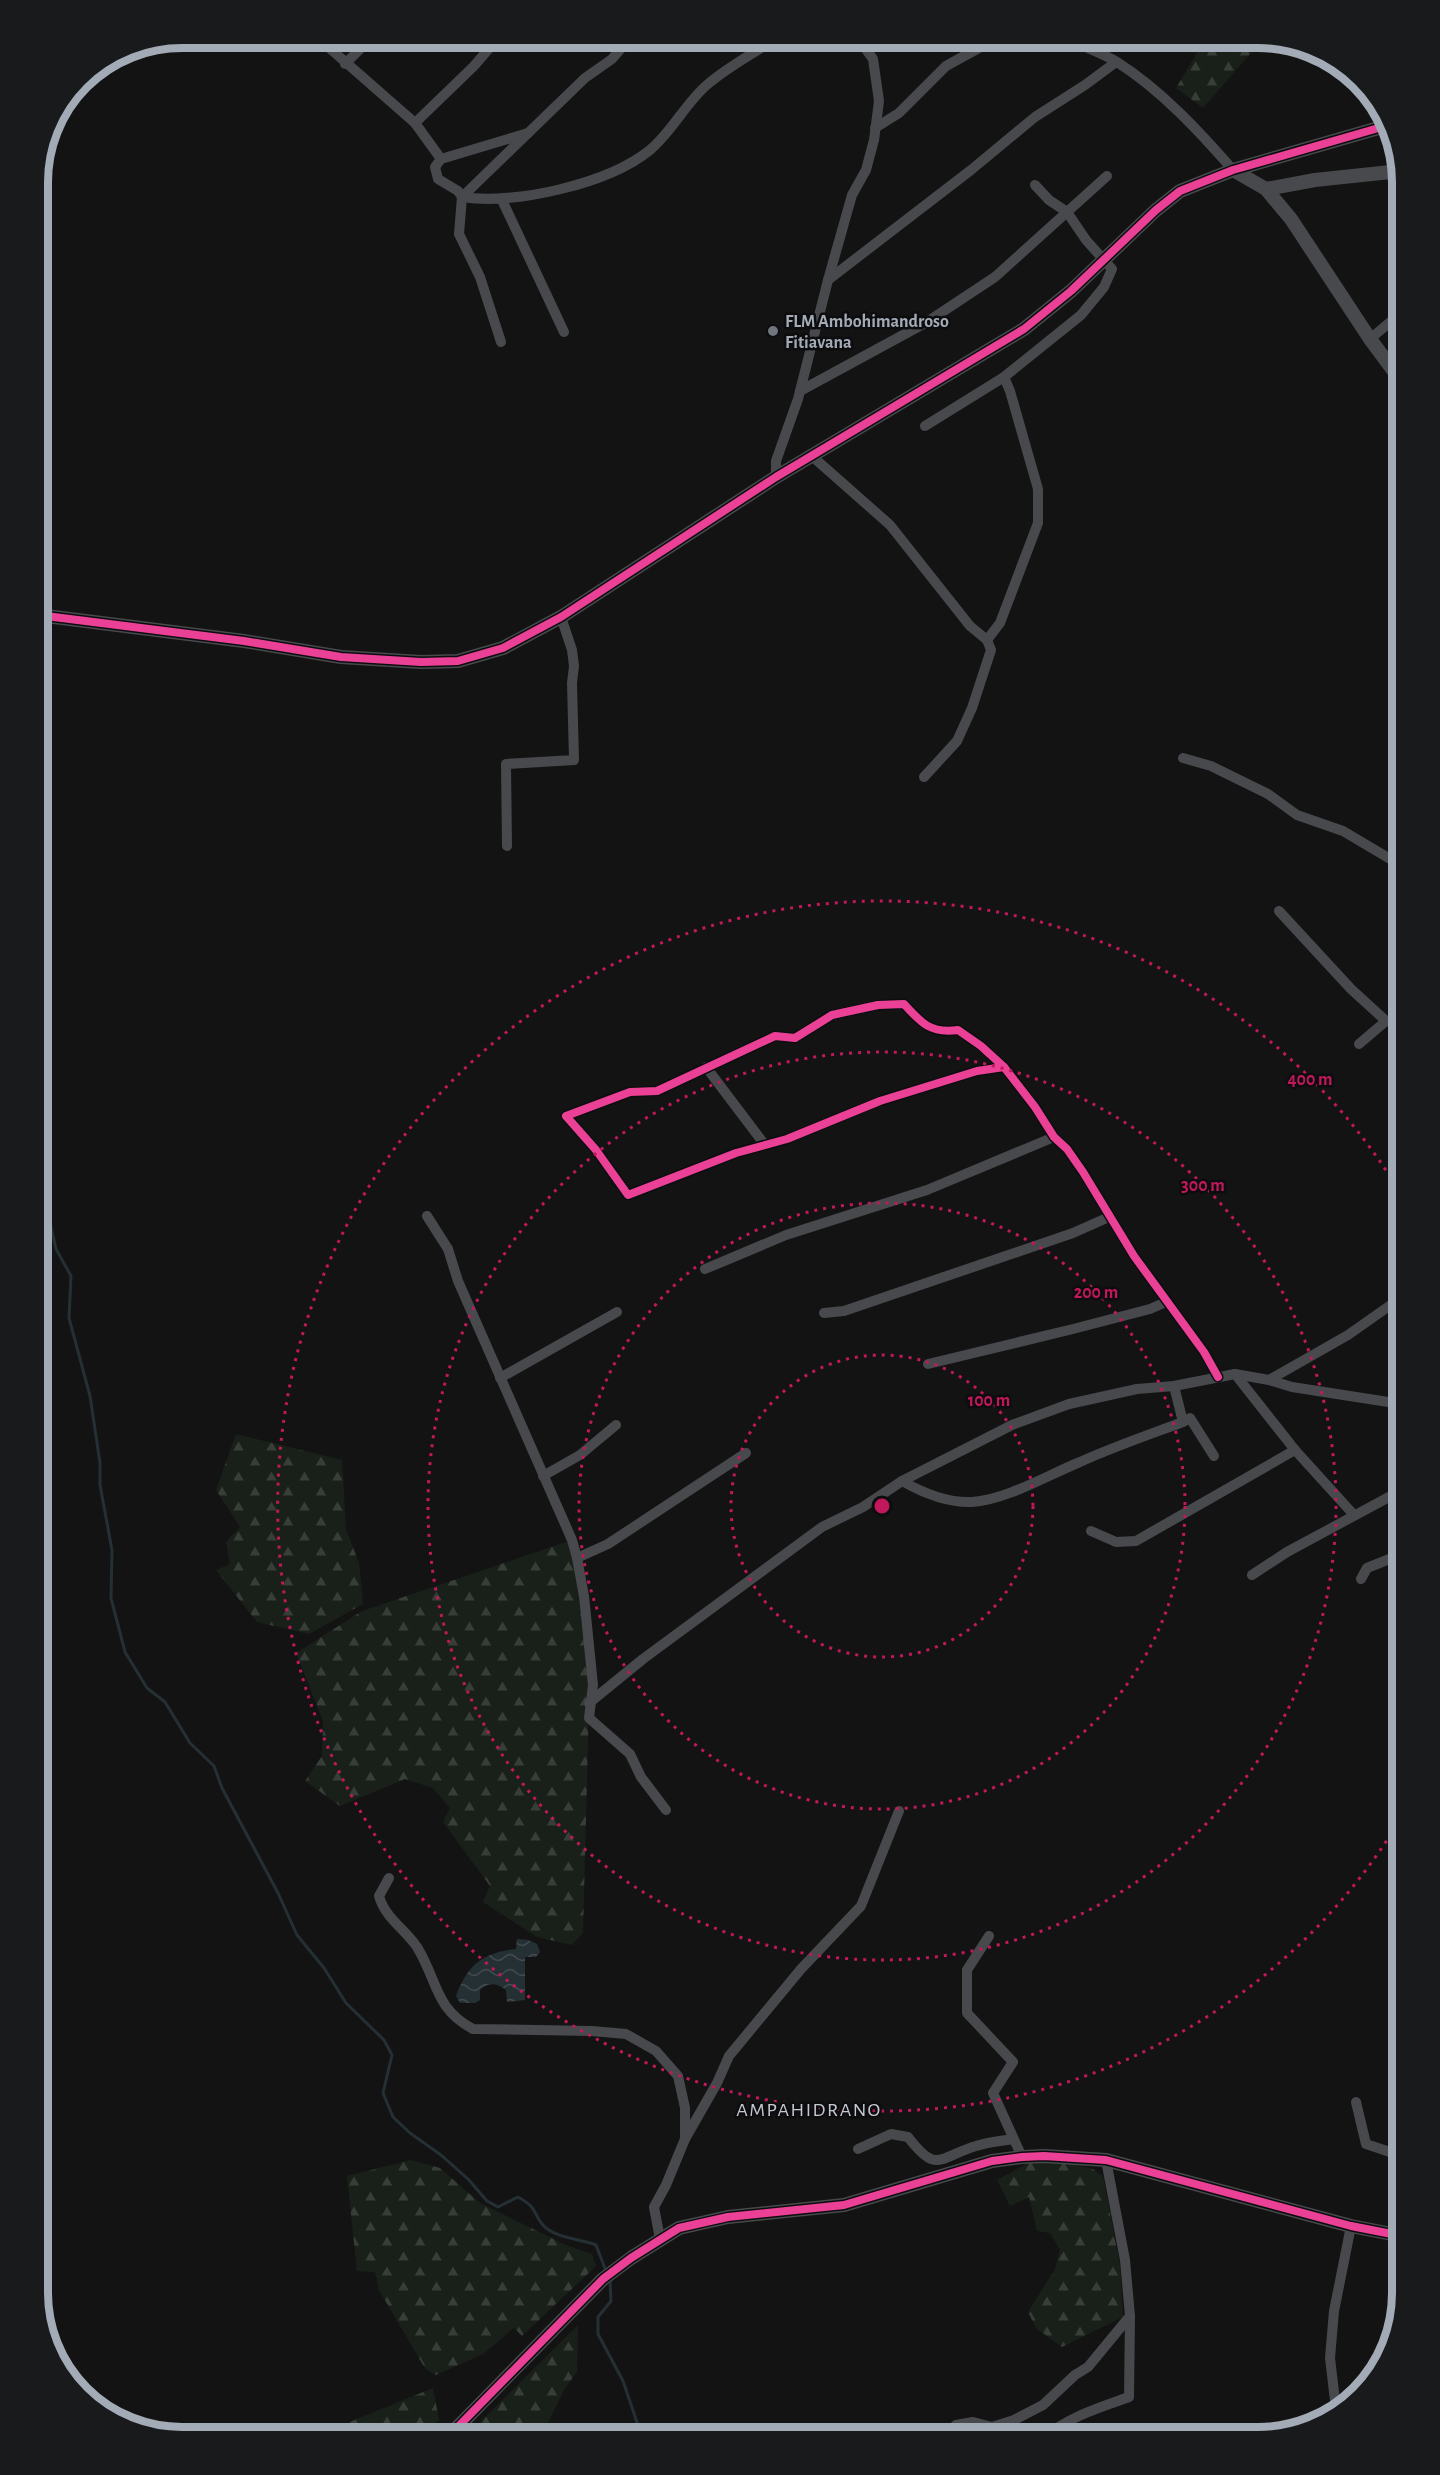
<svg xmlns="http://www.w3.org/2000/svg" width="1440" height="2475" viewBox="0 0 1440 2475" font-family="'Alegreya Sans',sans-serif">
	<style>
		.forest { fill: url(#forest-firs) }
		.water { fill: url(#water-waves) }
		.lines { fill: none; stroke-linecap: round; stroke-linejoin: round }
		.stream { stroke: #253035; stroke-width: 3 }
		.minor { stroke: #47494c; stroke-width: 10 }
		.tertiary { stroke: #47494c; stroke-width: 14 }
		.cycleway-casing { stroke: #0d0d0f; stroke-width: 11 }
		.cycleway { stroke: #ea4096; stroke-width: 8 }
		.ring { fill: none; stroke: #c2185b; stroke-width: 3; stroke-dasharray: 3 6 }
		.poi-dot { fill: #70767d; stroke: #0d0d0f; stroke-width: 2 }
		.labels { text-anchor: middle; stroke-width: 5; stroke-linejoin: round; paint-order: stroke }
		.poi-label { font-size: 18px; font-weight: bold; fill: #a2abb6; stroke: #0d0d0f; text-anchor: start }
		.neighbourhood-label { font-size: 20px; letter-spacing: 1.5px; fill: #c4c9d1; stroke: #0d0d0f }
		.rim { fill: none; stroke: #a2abb6; stroke-width: 8 }
		.centre { fill: #c2185b; stroke: #0d0d0f; stroke-width: 3 }
		.ring-label { font-size: 18px; text-anchor: middle; font-weight: bold; fill: #c2185b; stroke: #0d0d0f; stroke-width: 5; stroke-linejoin: round; paint-order: stroke }
	</style>
	<defs>
		<pattern id="forest-firs" width="22" height="20" patternUnits="userSpaceOnUse" patternTransform="scale(1.5)"><rect width="22" height="20" fill="#192019"/><path d="M5 1l3.5 6h-7zM16 11l3.5 6h-7z" fill="#373e38"/></pattern>
		<pattern id="water-waves" width="16" height="10" patternUnits="userSpaceOnUse" patternTransform="scale(1.5)"><rect width="16" height="10" fill="#253035"/><path d="M0 5q4-4 8 0t8 0" fill="none" stroke="#424b50"/></pattern>
	</defs>
	<rect width="100%" height="100%" fill="#131313"/>
	<!-- forest -->
	<g class="forest">
		<polygon points="1206,38 1264,38 1203,108 1176,88"/>
		<polygon points="236,1434 342,1460 346,1529 359,1563 363,1604 309,1634 257,1622 216,1570 230,1564 226,1542 240,1527 216,1490"/>
		<polygon points="572,1540 593,1685 589,1703 583,1933 572,1945 537,1937 483,1902 490,1886 443,1822 450,1808 433,1788 405,1779 340,1806 305,1781 322,1756 323,1721 296,1653 362,1611"/>
		<polygon points="1052,2159 1093,2169 1103,2176 1120,2266 1123,2317 1062,2347 1036,2328 1028,2312 1055,2269 1060,2250 1050,2233 1037,2231 1029,2197 1010,2206 997,2180 1028,2163"/>
		<polygon points="411,2160 440,2168 480,2203 566,2245 592,2254 596,2266 522,2336 514,2328 483,2354 436,2375 426,2370 379,2290 375,2272 357,2271 347,2176"/>
		<polygon points="578,2325 577,2372 565,2388 548,2423 549,2437 465,2437"/>
		<polygon points="433,2388 439,2420 422,2437 313,2437"/>
	</g>
	<!-- water -->
	<path class="water" d="M517 1939 528 1940 537 1944 540 1952 536 1957H525V2000L507 2002 506 1990C496 1983 490 1982 480 1990V2000L475 2003H460L456 1996C468 1964 483 1953 516 1949Z"/>
	<g class="lines">
		<!-- stream -->
		<g class="stream">
			<path d="M38 1169 56 1249 71 1276 69 1318 90 1396 100 1463V1485L112 1550 111 1598 125 1652 147 1688 165 1702 190 1743 214 1766 222 1788 278 1893 297 1935 324 1968 346 2003 384 2040 392 2055 383 2093 393 2117 410 2133 441 2155 468 2179 487 2201 498 2207 518 2197C539 2209 531 2211 543 2225 554 2238 581 2239 596 2245L606 2271"/>
			<polyline points="610,2280 611,2301 598,2317 598,2334 623,2381 642,2437"/>
		</g>
		<!-- minor -->
		<g class="minor">
			<polyline points="318,38 415,123 441,159"/>
			<path d="M1067 38C1083 47 1102 53 1117 62 1161 90 1199 131 1233 170"/>
			<polyline points="345,64 371,38"/>
			<polyline points="415,123 474,66 498,38"/>
			<polyline points="875,128 899,113 946,66 997,38"/>
			<path d="M528 133 441 159 435 167 438 179 458 191 462 197C515 205 608 184 650 150 673 131 686 102 708 84 729 66 754 53 777 38"/>
			<polyline points="502,200 564,332"/>
			<polyline points="828,280 971,170 1035,117 1085,85 1116,62"/>
			<polyline points="1370,339 1402,312"/>
			<polyline points="501,342 480,277 459,234 462,197 585,78 612,59 630,38"/>
			<polyline points="800,391 927,322 995,277 1107,176"/>
			<polyline points="925,426 1004,377 1081,315 1104,287 1112,269 1086,240 1067,212 1049,200 1035,185"/>
			<polyline points="813,457 890,525 970,626 987,640 991,650 972,708 957,741 924,777"/>
			<polyline points="776,477 776,461 798,399 828,280 852,195 866,170 874,140 879,101 873,59 858,38"/>
			<polyline points="987,640 1000,623 1038,523 1038,489 1010,391 1004,377"/>
			<polyline points="1183,758 1211,766 1268,794 1297,815 1343,831 1402,866"/>
			<polyline points="507,846 506,764 574,760 572,683 574,666 572,650 561,617"/>
			<polyline points="1279,911 1351,989 1386,1021"/>
			<polyline points="1359,1044 1386,1021 1392,1021 1402,1031"/>
			<polyline points="706,1067 765,1145"/>
			<path d="M1004 1067 977 1071 880 1101 787 1139 736 1153 628 1195 596 1150 566 1116 630 1092 657 1091 775 1036 795 1038 832 1015 878 1005 904 1004C921 1023 931 1034 958 1030L981 1046 1004 1067 1035 1107 1054 1137 1067 1149 1083 1172 1134 1256 1204 1352 1218 1377"/>
			<polyline points="427,1216 448,1249 458,1281 572,1540 577,1558 584,1596 593,1685 589,1718 630,1754 641,1777 666,1810"/>
			<polyline points="705,1269 786,1235 927,1190 1054,1137"/>
			<polyline points="824,1313 844,1311 1073,1233 1109,1217"/>
			<polyline points="928,1364 1073,1329 1150,1309 1166,1302"/>
			<polyline points="1235,1374 1295,1450 1354,1515"/>
			<polyline points="500,1378 617,1312"/>
			<polyline points="1269,1380 1292,1387 1401,1404"/>
			<polyline points="1174,1386 1183,1422 1190,1418 1214,1456"/>
			<polyline points="543,1476 580,1455 616,1425"/>
			<path d="M902 1481C923 1493 948 1503 972 1502 1006 1500 1048 1475 1080 1462 1113 1447 1148 1435 1183 1422"/>
			<polyline points="1091,1531 1116,1542 1136,1541 1295,1450"/>
			<polyline points="577,1558 608,1544 746,1453"/>
			<polyline points="1252,1575 1287,1552 1402,1490"/>
			<polyline points="1361,1579 1367,1568 1402,1554"/>
			<polyline points="589,1703 643,1659 822,1527 863,1507 902,1481 1012,1425 1069,1404 1137,1389 1174,1386 1235,1374 1269,1380 1348,1335 1402,1297"/>
			<path d="M389 1878 379 1896C385 1918 405 1929 417 1947 438 1981 434 2008 473 2029L592 2031 626 2034 656 2051 678 2076 685 2108V2139L666 2185 654 2207 660 2239"/>
			<polyline points="989,1936 967,1970 967,2013 1013,2062 993,2093 1022,2157"/>
			<polyline points="1356,2102 1366,2144 1402,2156"/>
			<polyline points="685,2139 717,2083 729,2056 801,1969 861,1906 899,1811"/>
			<path d="M858 2149 891 2134 908 2137C937 2175 939 2157 976 2146 988 2142 1001 2141 1013 2139"/>
			<polyline points="1336,2409 1330,2358 1334,2311 1351,2226"/>
			<polyline points="1321,2423 1336,2406"/>
			<polyline points="945,2437 956,2425 973,2422 992,2427 1014,2420 1043,2405 1075,2375 1088,2367 1130,2316"/>
			<path d="M1045 2437C1068 2417 1101 2407 1129 2397L1130 2316 1125 2260 1106 2160"/>
		</g>
		<!-- tertiary -->
		<g class="tertiary">
			<polyline points="1233,170 1266,189 1291,219 1370,339 1402,382"/>
			<polyline points="1266,189 1315,180 1400,171"/>
			<polyline points="38,615 244,641 341,657 421,662 458,661 503,648 561,617 776,477 1024,329 1071,291 1156,210 1180,191 1233,170 1389,125"/>
			<polyline points="1402,1412 1400,1378 1402,1342"/>
			<polyline points="448,2437 603,2279 631,2258 679,2228 728,2217 844,2205 992,2161 1022,2157 1044,2156 1106,2160 1351,2226 1402,2236"/>
		</g>
		<defs>
			<g id="cycleway">
				<polyline points="38,615 244,641 341,657 421,662 458,661 503,648 561,617 776,477 1024,329 1071,291 1156,210 1180,191 1233,170 1389,125"/>
				<path d="M1004 1067 977 1071 880 1101 787 1139 736 1153 628 1195 596 1150 566 1116 630 1092 657 1091 775 1036 795 1038 832 1015 878 1005 904 1004C921 1023 931 1034 958 1030L981 1046 1004 1067 1035 1107 1054 1137 1067 1149 1083 1172 1134 1256 1204 1352 1218 1377"/>
				<polyline points="448,2437 603,2279 631,2258 679,2228 728,2217 844,2205 992,2161 1022,2157 1044,2156 1106,2160 1351,2226 1402,2236"/>
			</g>
		</defs>
		<!-- cycleway casing -->
		<use href="#cycleway" class="cycleway-casing"/>
		<!-- cycleway -->
		<use href="#cycleway" class="cycleway"/>
	</g>
	<!-- distance rings -->
	<g class="ring">
		<circle cx="882" cy="1506" r="151"/>
		<circle cx="882" cy="1506" r="303"/>
		<circle cx="882" cy="1506" r="454"/>
		<path d="M1401 1818A605 605 0 1 1 1401 1194"/>
	</g>
	<!-- markers -->
	<circle class="poi-dot" cx="773" cy="331" r="6"/>
	<g class="labels">
		<!-- poi labels -->
		<g class="poi-label">
			<text x="785" y="327">FLM Ambohimandroso<tspan x="785" dy="21">Fitiavana</tspan></text>
		</g>
		<!-- neighbourhood labels -->
		<g class="neighbourhood-label">
			<text x="809" y="2116">AMPAHIDRANO</text>
		</g>
	</g>
	<!-- crop -->
	<path d="M0 0H1440V2475H0ZM182 48H1258A134 134 0 0 1 1392 182V2293A134 134 0 0 1 1258 2427H182A134 134 0 0 1 48 2293V182A134 134 0 0 1 182 48Z" fill="#191a1c" fill-rule="evenodd"/>
	<path class="rim" d="M182 48H1258A134 134 0 0 1 1392 182V2293A134 134 0 0 1 1258 2427H182A134 134 0 0 1 48 2293V182A134 134 0 0 1 182 48Z"/>
	<circle cx="882" cy="1506" r="9" class="centre"/>
	<g class="ring-label">
		<text x="1310" y="1085">400 m</text>
		<text x="1203" y="1191">300 m</text>
		<text x="1096" y="1298">200 m</text>
		<text x="989" y="1406">100 m</text>
	</g>
</svg>
